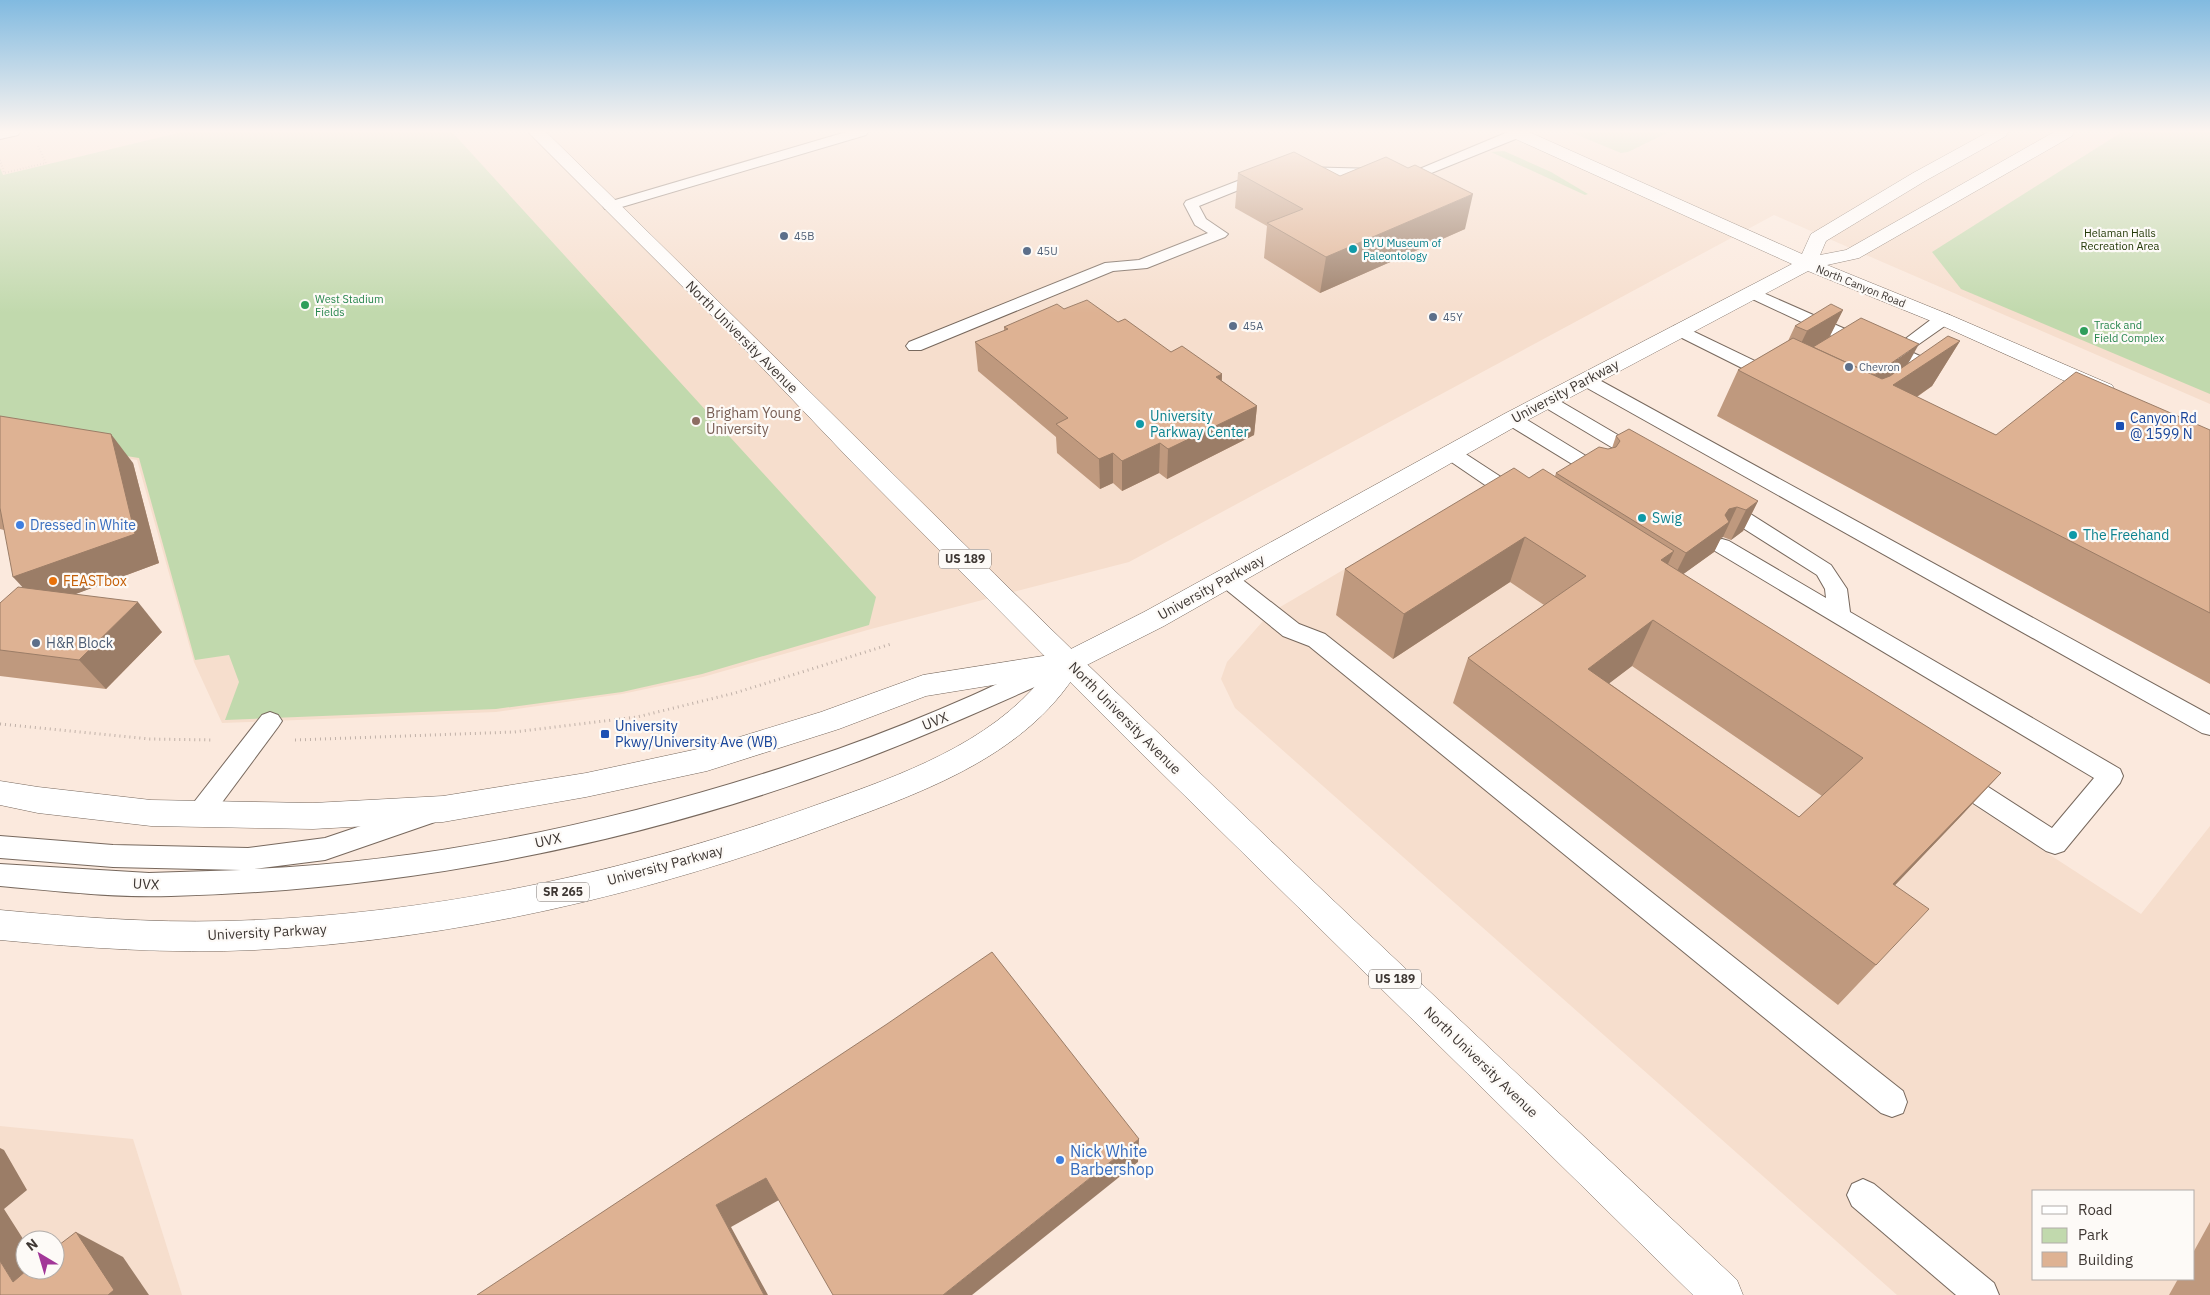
<svg xmlns="http://www.w3.org/2000/svg" width="2210" height="1295" viewBox="0 0 2210 1295" font-family="'IBM Plex Sans',sans-serif">
	<style>
		.built { fill: #f6decd; fill-rule: evenodd }
		.green { fill: #c1d9ad }
		.lines { fill: none; stroke-linecap: round; stroke-linejoin: round }
		.service-casing { stroke: #77685d; stroke-width: 2 }
		.secondary-casing { stroke: #77685d; stroke-width: 1 }
		.primary-casing { stroke: #77685d; stroke-width: 1 }
		.trunk-casing { stroke: #77685d; stroke-width: 1 }
		.path-far1 { stroke: #c0b1a8; stroke-width: 2; stroke-dasharray: 0.5 2.5; stroke-linecap: butt }
		.path { stroke: #c0b1a8; stroke-width: 3; stroke-dasharray: 1 4; stroke-linecap: butt }
		.service { fill: #fff; fill-rule: evenodd }
		.secondary { fill: #fff; fill-rule: evenodd }
		.primary { fill: #fff; fill-rule: evenodd }
		.trunk { fill: #fff; fill-rule: evenodd }
		.wall { fill: #bf997e; fill-rule: evenodd }
		.shaded-wall { fill: #9b7d67 }
		.building { fill: #deb293; stroke: #9b7d67; fill-rule: evenodd }
		.service-dot { fill: #5c6f8a; stroke: #fdfaf7; stroke-width: 2 }
		.culture-dot { fill: #0f9aa8; stroke: #fdfaf7; stroke-width: 2 }
		.leisure-dot { fill: #2e9e5b; stroke: #fdfaf7; stroke-width: 2 }
		.education-dot { fill: #8d6e63; stroke: #fdfaf7; stroke-width: 2 }
		.transit-dot { fill: #1a4fb4; stroke: #fdfaf7; stroke-width: 2 }
		.shop-dot { fill: #3f7fe0; stroke: #fdfaf7; stroke-width: 2 }
		.food-dot { fill: #e8710a; stroke: #fdfaf7; stroke-width: 2 }
		.labels { text-anchor: middle; stroke-width: 4.5; stroke-linejoin: round; paint-order: stroke }
		.far-park-label { font-size: 11px; fill: #233907; stroke: #fdfaf7 }
		.far-service-label { font-size: 11px; fill: #4e5e75; stroke: #fdfaf7; text-anchor: start }
		.far-culture-label { font-size: 11px; fill: #0d838f; stroke: #fdfaf7; text-anchor: start }
		.far-street-label { font-size: 11px; fill: #3f3834; stroke: #fdfaf7 }
		.far-leisure-label { font-size: 11px; fill: #27864d; stroke: #fdfaf7; text-anchor: start }
		.shield { fill: #fdfaf7; stroke: #78726e; stroke-width: 1 }
		.shield-label { font-size: 12px; font-weight: bold; fill: #3f3834 }
		.street-label { font-size: 14px; fill: #3f3834; stroke: #fdfaf7 }
		.education-label { font-size: 14px; fill: #785e54; stroke: #fdfaf7; text-anchor: start }
		.culture-label { font-size: 14px; fill: #0d838f; stroke: #fdfaf7; text-anchor: start }
		.transit-label { font-size: 14px; fill: #164399; stroke: #fdfaf7; text-anchor: start }
		.shop-label { font-size: 14px; fill: #366cbe; stroke: #fdfaf7; text-anchor: start }
		.food-label { font-size: 14px; fill: #c56008; stroke: #fdfaf7; text-anchor: start }
		.service-label { font-size: 14px; fill: #4e5e75; stroke: #fdfaf7; text-anchor: start }
		.near-shop-label { font-size: 16px; fill: #366cbe; stroke: #fdfaf7; text-anchor: start }
	</style>
	<rect width="100%" height="100%" fill="#fbe9dd"/>
	<!-- built -->
	<g class="built">
		<polygon points="0,132 2210,132 2210,404 1774,215 1129,562 871,629 703,677 622,694 496,712 222,723 194,662 137,460 0,438"/>
		<path d="M1484 487 2141 914 2210 826V1295H1897L1235 708 1221 679 1227 662 1270 613ZM2034 1191H2194V1279H2034Z"/>
		<path d="M0 1126 133 1139 182 1295H0ZM25 1240H55V1270H25Z"/>
	</g>
	<!-- green -->
	<g class="green">
		<polygon points="182,132 452,132 876,597 869,625 702,674 622,692 496,709 225,720 239,682 229,655 195,660 139,458 0,436 0,168 3,175"/>
		<polygon points="1570,132 1669,132 1628,152 1621,153"/>
		<polygon points="2122,132 2210,132 2210,394 1961,289 1932,252"/>
		<polygon points="1504,151 1551,172 1588,194 1585,195 1491,152"/>
	</g>
	<g class="lines">
		<defs>
			<g id="service">
				<polygon points="0,132 20,132 18,135 0,139"/>
				<polygon points="846,132 868,132 866,135 615,209 605,209 603,206 605,203"/>
				<polygon points="1508,132 1525,133 1523,136 1419,178 1299,175 1292,171 1299,167 1417,170"/>
				<polygon points="1266,170 1273,174 1271,177 1199,206 1206,219 1228,234 1225,237 1147,268 1113,271 921,350 909,350 906,346 909,342 1105,263 1139,260 1208,233 1195,225 1184,204 1186,201"/>
				<polygon points="1752,288 1852,332 1855,336 1852,340 1840,340 1746,296 1744,293 1746,290"/>
				<path d="M1943 314 1949 315 1951 319 1949 323 1909 351 1933 362 1936 366C1929 375 1920 382 1909 379L1906 375 1915 367 1891 356 1888 352 1937 315Z"/>
				<polygon points="1680,325 1782,374 1785,378 1782,382 1776,383 1770,382 1674,334 1672,330 1674,326"/>
				<polygon points="1586,375 1592,376 2210,715 2210,735 2202,733 1580,384 1577,380 1580,376"/>
				<polygon points="1547,396 1553,397 1647,452 1650,456 1647,460 1640,462 1633,460 1541,405 1538,401 1541,397"/>
				<polygon points="1512,413 1519,415 1604,467 1607,471 1604,475 1597,477 1590,475 1505,423 1503,419 1505,415"/>
				<polygon points="1451,447 1458,449 1524,492 1527,497 1524,502 1517,503 1510,502 1444,457 1441,453 1444,449"/>
				<polygon points="1723,499 1730,501 1831,565 1847,589 1850,612 2120,769 2123,776 2120,783 2064,851 2055,854 2046,851 1947,786 1944,779 1947,772 1956,769 1965,772 2052,828 2094,778 1715,551 1712,546 1715,541 1722,539 1729,541 1826,598 1825,589 1817,575 1716,511 1713,506 1716,501"/>
				<polygon points="1227,572 1235,574 1299,624 1325,634 1903,1091 1907,1102 1903,1113 1892,1117 1881,1113 1309,646 1283,636 1219,584 1216,579 1219,574"/>
				<path d="M1060 658 1068 660 1071 666 1068 672C999 703 930 734 859 761 640 844 405 890 171 896 114 898 57 891 0 886V864L149 873 241 870 113 867 0 858V836L113 845 248 848 325 838 426 804 435 808 439 815 435 822 325 860 254 869C452 860 651 814 838 749 883 733 928 715 971 696 1000 683 1030 667 1060 658Z"/>
				<polygon points="270,712 278,715 282,721 278,727 209,820 200,823 191,820 187,813 191,806 262,715"/>
				<polygon points="1863,1179 1874,1184 1994,1283 1999,1295 1956,1295 1852,1206 1847,1195 1852,1184"/>
			</g>
			<polygon id="secondary" points="1507,132 1529,132 1802,254 1811,234 1913,173 1988,132 2008,132 2006,136 1925,181 1826,241 1820,255 1846,250 2054,132 2074,132 2072,136 1859,258 1827,265 1950,315 2112,385 2115,390 2112,395 2104,397 2096,395 1936,323 1808,271 1520,424 1164,626 1079,669 1069,672 1059,669 1055,662 1059,655 1144,612 1504,414 1792,264 1509,136"/>
			<path id="primary" d="M1069 652 1079 655 1083 662C1031 755 925 791 831 826 647 895 452 940 255 950 170 954 85 948 0 940V910C75 917 150 923 225 921 428 916 632 872 822 803 901 775 989 744 1043 677L926 696 839 729 707 771 586 797 443 822 313 829 151 826 38 813 0 805V781L38 787 151 800 313 803 443 796 586 773 707 747 821 712 923 675Z"/>
			<path id="trunk" d="M528 132H546C746 327 943 526 1145 720 1340 909 1539 1094 1737 1280L1743 1295H1693L1128 740 852 462 731 335Z"/>
		</defs>
		<!-- service casing -->
		<use href="#service" class="service-casing"/>
		<!-- secondary casing -->
		<use href="#secondary" class="secondary-casing"/>
		<!-- primary casing -->
		<use href="#primary" class="primary-casing"/>
		<!-- trunk casing -->
		<use href="#trunk" class="trunk-casing"/>
		<!-- path-far1 -->
		<polyline class="path-far1" points="0,160 4,173 46,163 37,144"/>
		<!-- path -->
		<g class="path">
			<polyline points="0,724 150,739 214,740"/>
			<polyline points="295,740 514,732 637,717 735,693 891,644"/>
		</g>
		<!-- service -->
		<use href="#service" class="service"/>
		<!-- secondary -->
		<use href="#secondary" class="secondary"/>
		<!-- primary -->
		<use href="#primary" class="primary"/>
		<!-- trunk -->
		<use href="#trunk" class="trunk"/>
	</g>
	<!-- wall -->
	<g class="wall">
		<polygon points="1238,173 1340,176 1465,229 1320,293 1264,258 1267,226 1235,208"/>
		<polygon points="1064,309 1118,322 1171,352 1222,374 1222,381 1257,406 1254,435 1167,479 1159,473 1122,491 1113,483 1100,489 1057,453 1056,437 978,371 975,342 1004,331 1004,327"/>
		<polygon points="1843,310 1829,337 1908,364 1960,341 1932,386 1917,397 1996,435 2210,430 2210,684 1717,416 1738,370 1788,341 1795,326"/>
		<polygon points="0,416 133,463 159,563 75,594 162,632 106,689 0,676 0,603 23,588 4,530 0,529"/>
		<path d="M1616 436 1758 501 1743 531 1731 540 1723 537 1721 538 1714 552 1683 574 2001 773 1961 816 1895 885 1876 965 1838 1005 1453 703 1468 658 1544 605 1510 582 1393 659 1336 615 1345 569 1529 478 1555 476 1556 473 1608 449 1612 448ZM1632 666 1822 796 1799 817 1609 683Z"/>
		<polygon points="2210,1222 2210,1295 2169,1295 2178,1279 2194,1279 2194,1251"/>
	</g>
	<!-- shaded-wall -->
	<g class="shaded-wall">
		<polygon points="1473,194 1465,229 1320,293 1326,257"/>
		<polygon points="1843,310 1829,338 1793,360 1807,331"/>
		<polygon points="1960,341 1932,386 1867,431 1893,385"/>
		<polygon points="1919,344 1903,373 1855,407 1871,378"/>
		<polygon points="1222,374 1220,403 1216,377"/>
		<polygon points="1257,406 1254,435 1167,479 1168,449"/>
		<polygon points="111,434 133,463 159,563 41,607 13,577"/>
		<polygon points="1160,443 1159,473 1122,491 1122,461"/>
		<polygon points="1113,453 1113,483 1100,489 1099,459"/>
		<polygon points="1758,501 1743,531 1731,540 1746,510"/>
		<polygon points="1737,507 1723,537 1721,538 1714,552 1671,583 1686,553 1725,515 1729,509"/>
		<polygon points="1525,537 1510,582 1393,659 1404,614"/>
		<polygon points="1674,551 1653,596 1661,560"/>
		<polygon points="138,602 162,632 106,689 79,660"/>
		<polygon points="1653,620 1632,666 1569,714 1588,669"/>
		<polygon points="2001,773 1961,816 1856,926 1893,884"/>
		<polygon points="1139,1139 1138,1162 972,1295 943,1295"/>
		<polygon points="0,1148 4,1150 27,1190 4,1209 25,1242 25,1270 42,1270 13,1282 0,1261"/>
		<polygon points="766,1178 779,1200 731,1227 768,1295 764,1295 716,1205"/>
		<polygon points="76,1232 123,1257 149,1295 108,1295"/>
	</g>
	<!-- building -->
	<g class="building">
		<polygon points="1294,152 1340,176 1386,157 1408,168 1415,165 1473,194 1326,257 1267,223 1303,209 1238,173"/>
		<polygon points="1087,300 1118,322 1125,319 1171,352 1182,346 1222,374 1216,377 1257,406 1168,449 1160,443 1122,461 1113,453 1099,459 1056,424 1068,418 975,342 1008,329 1004,327 1057,304 1064,309"/>
		<polygon points="1831,304 1843,310 1807,331 1795,326"/>
		<polygon points="1861,318 1919,344 1874,375 1813,347"/>
		<polygon points="1948,336 1960,341 1893,385 1996,435 2076,372 2210,430 2210,613 1738,370 1793,338 1882,379 1890,376"/>
		<polygon points="0,416 111,434 135,534 13,577 0,508"/>
		<polygon points="1629,429 1758,501 1746,510 1737,507 1729,509 1725,515 1729,522 1686,553 1556,473 1599,447 1608,449 1616,447 1620,441 1616,436"/>
		<path d="M1514 468 1529 478 1543 469 1674 551 1661 560 2001 773 1893 884 1929 909 1876 965 1468 658 1586 576 1525 537 1404 614 1345 569ZM1653 620 1863 758 1799 817 1588 669Z"/>
		<polygon points="18,587 138,602 79,660 0,650 0,603"/>
		<polygon points="992,952 1139,1139 943,1295 833,1295 766,1178 716,1205 764,1295 477,1295 887,1024"/>
		<polygon points="76,1232 114,1290 108,1295 0,1295 0,1261 13,1282 27,1270 55,1270 55,1248"/>
	</g>
	<!-- sky -->
	<linearGradient id="sky" x2="0" y2="1"><stop stop-color="#81bae0"/><stop offset="0.42" stop-color="#fdf5f0"/><stop offset="1" stop-color="#fdf5f0" stop-opacity="0"/></linearGradient>
	<rect width="2210" height="313" fill="url(#sky)"/>
	<!-- markers -->
	<g class="service-dot">
		<circle cx="784" cy="236" r="5"/>
		<circle cx="1027" cy="251" r="5"/>
		<circle cx="1433" cy="317" r="5"/>
		<circle cx="1233" cy="326" r="5"/>
		<circle cx="1849" cy="367" r="5"/>
		<circle cx="36" cy="643" r="5"/>
	</g>
	<g class="culture-dot">
		<circle cx="1353" cy="249" r="5"/>
		<circle cx="1140" cy="424" r="5"/>
		<circle cx="1642" cy="518" r="5"/>
		<circle cx="2073" cy="535" r="5"/>
	</g>
	<g class="leisure-dot">
		<circle cx="305" cy="305" r="5"/>
		<circle cx="2084" cy="331" r="5"/>
	</g>
	<circle class="education-dot" cx="696" cy="421" r="5"/>
	<g class="transit-dot">
		<rect x="2115" y="421" width="10" height="10" rx="2.5"/>
		<rect x="600" y="729" width="10" height="10" rx="2.5"/>
	</g>
	<g class="shop-dot">
		<circle cx="20" cy="525" r="5"/>
		<circle cx="1060" cy="1160" r="5"/>
	</g>
	<circle class="food-dot" cx="53" cy="581" r="5"/>
	<g class="labels">
		<!-- far-park labels -->
		<g class="far-park-label">
			<text x="2120" y="237">Helaman Halls<tspan x="2120" dy="13">Recreation Area</tspan></text>
		</g>
		<!-- far-service labels -->
		<g class="far-service-label">
			<text x="794" y="240">45B</text>
			<text x="1037" y="255">45U</text>
			<text x="1443" y="321">45Y</text>
			<text x="1243" y="330">45A</text>
			<text x="1859" y="371">Chevron</text>
		</g>
		<!-- far-culture labels -->
		<g class="far-culture-label">
			<text x="1363" y="247">BYU Museum of<tspan x="1363" dy="13">Paleontology</tspan></text>
		</g>
		<!-- far-street labels -->
		<g class="far-street-label">
			<text transform="translate(1861 286) rotate(22)" y="4">North Canyon Road</text>
		</g>
		<!-- far-leisure labels -->
		<g class="far-leisure-label">
			<text x="315" y="303">West Stadium<tspan x="315" dy="13">Fields</tspan></text>
			<text x="2094" y="329">Track and<tspan x="2094" dy="13">Field Complex</tspan></text>
		</g>
		<!-- shield labels -->
		<g class="shield">
			<rect x="939" y="549.5" width="52" height="19" rx="4"/>
			<rect x="537" y="882.5" width="52" height="19" rx="4"/>
			<rect x="1369" y="969.5" width="52" height="19" rx="4"/>
		</g>
		<g class="shield-label">
			<text x="965" y="563">US 189</text>
			<text x="563" y="896">SR 265</text>
			<text x="1395" y="983">US 189</text>
		</g>
		<!-- street labels -->
		<g class="street-label">
			<text transform="translate(742 337) rotate(45)" y="5">North University Avenue</text>
			<text transform="translate(1565 391) rotate(-28)" y="5">University Parkway</text>
			<text transform="translate(1211 587) rotate(-29)" y="5">University Parkway</text>
			<text transform="translate(1125 718) rotate(45)" y="5">North University Avenue</text>
			<text transform="translate(935 721) rotate(-22)" y="5">UVX</text>
			<text transform="translate(548 840) rotate(-12)" y="5">UVX</text>
			<text transform="translate(665 865) rotate(-15)" y="5">University Parkway</text>
			<text transform="translate(146 884) rotate(3)" y="5">UVX</text>
			<text transform="translate(267 932) rotate(-3)" y="5">University Parkway</text>
			<text transform="translate(1481 1062) rotate(44)" y="5">North University Avenue</text>
		</g>
		<!-- education labels -->
		<g class="education-label">
			<text x="706" y="418">Brigham Young<tspan x="706" dy="16">University</tspan></text>
		</g>
		<!-- culture labels -->
		<g class="culture-label">
			<text x="1150" y="421">University<tspan x="1150" dy="16">Parkway Center</tspan></text>
			<text x="1652" y="523">Swig</text>
			<text x="2083" y="540">The Freehand</text>
		</g>
		<!-- transit labels -->
		<g class="transit-label">
			<text x="2130" y="423">Canyon Rd<tspan x="2130" dy="16">@ 1599 N</tspan></text>
			<text x="615" y="731">University<tspan x="615" dy="16">Pkwy/University Ave (WB)</tspan></text>
		</g>
		<!-- shop labels -->
		<g class="shop-label">
			<text x="30" y="530">Dressed in White</text>
		</g>
		<!-- food labels -->
		<g class="food-label">
			<text x="63" y="586">FEASTbox</text>
		</g>
		<!-- service labels -->
		<g class="service-label">
			<text x="46" y="648">H&amp;R Block</text>
		</g>
		<!-- near-shop labels -->
		<g class="near-shop-label">
			<text x="1070" y="1157">Nick White<tspan x="1070" dy="18">Barbershop</tspan></text>
		</g>
	</g>
	<!-- legend -->
	<rect x="2032" y="1190" width="162" height="90" fill="#fdfaf7" stroke="#b1aca9"/>
	<rect x="2042" y="1206" width="25" height="8" fill="#ffffff" stroke="#b1aca9"/>
	<text x="2078" y="1215" font-size="15" fill="#3f3834">Road</text>
	<rect x="2042" y="1228" width="25" height="15" fill="#c1d9ad" stroke="#b1aca9"/>
	<text x="2078" y="1240" font-size="15" fill="#3f3834">Park</text>
	<rect x="2042" y="1252" width="25" height="15" fill="#deb293" stroke="#b1aca9"/>
	<text x="2078" y="1265" font-size="15" fill="#3f3834">Building</text>
	<!-- north arrow -->
	<g transform="translate(40 1255) rotate(322)"><circle r="24" fill="#fdfaf7" stroke="#b1aca9"/>
	<path d="M0-4L9 19L0 12L-9 19Z" fill="#a23798"/>
	<text y="-8" font-size="14" font-weight="bold" text-anchor="middle" fill="#3f3834">N</text>
	</g>
</svg>
